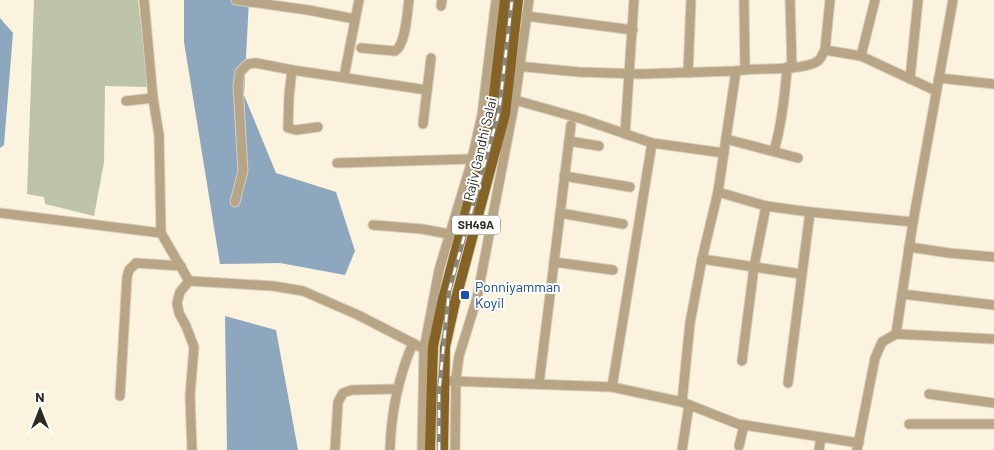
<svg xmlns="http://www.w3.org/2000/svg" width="994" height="450" viewBox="0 0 994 450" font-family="Barlow,sans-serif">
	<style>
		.green { fill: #bdc3a6 }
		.water { fill: #8ca7be }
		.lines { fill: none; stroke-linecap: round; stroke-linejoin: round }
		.minor-casing { stroke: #d6cfbc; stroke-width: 11 }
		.major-casing { stroke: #d6cfbc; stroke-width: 12 }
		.minor { stroke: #b7a586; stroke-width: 9 }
		.major { stroke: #846324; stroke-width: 10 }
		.rail-casing { stroke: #8a8577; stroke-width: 4.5 }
		.rail { stroke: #fff; stroke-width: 2.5; stroke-dasharray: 8; stroke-linecap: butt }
		.transit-dot { fill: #1a4fb4; stroke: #fff; stroke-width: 2 }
		.labels { text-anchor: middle; stroke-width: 4; stroke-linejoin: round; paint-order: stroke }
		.shield { fill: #fff; stroke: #6d6b65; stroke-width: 1 }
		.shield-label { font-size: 12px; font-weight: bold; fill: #2e2b23 }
		.street-label { font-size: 14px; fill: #2e2b23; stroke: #fff }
		.transit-label { font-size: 14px; fill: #164399; stroke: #fff; text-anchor: start }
	</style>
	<rect width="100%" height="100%" fill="#fbf3dd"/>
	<!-- green -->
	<polygon class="green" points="34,0 138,0 148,87 105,86 104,162 94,216 45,204 44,197 27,194"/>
	<!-- water -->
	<g class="water">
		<polygon points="184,0 249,0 244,95 276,173 336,192 355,251 345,275 280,263 220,264 184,42"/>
		<polygon points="0,18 13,33 4,145 0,148"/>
		<polygon points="225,316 276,330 298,450 227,450"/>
	</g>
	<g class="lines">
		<defs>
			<g id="minor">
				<polyline points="144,0 153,98"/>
				<polyline points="236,0 308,10 355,19"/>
				<polyline points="744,0 745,69"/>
				<polyline points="790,0 792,68"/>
				<polyline points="441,6 442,0"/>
				<polyline points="526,16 633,30"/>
				<path d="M361 48 395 51C406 45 407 12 409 0"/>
				<polyline points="825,50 830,0"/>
				<polyline points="861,56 875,0"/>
				<path d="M516 66 579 72 640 74 736 71C754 67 807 72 819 60 821 58 823 53 825 50L861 56 936 91"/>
				<polyline points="292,70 289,96 288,128 296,130 318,127"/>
				<polyline points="688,73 691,0"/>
				<polyline points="344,77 359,0"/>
				<polyline points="939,78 994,84"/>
				<polyline points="910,79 918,0"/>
				<polyline points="515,100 582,119 652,143 724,153"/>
				<polyline points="126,101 153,98 159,135 161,233"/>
				<polyline points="423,124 431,58"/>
				<polyline points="625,134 634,0"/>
				<polyline points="726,139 798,158"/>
				<polyline points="569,141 599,146"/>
				<path d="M774 151C782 123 785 96 787 67"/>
				<polyline points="337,163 471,159"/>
				<polyline points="564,176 630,187"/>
				<polyline points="718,192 766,206 810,212 913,222"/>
				<polyline points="235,202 243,171 238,85 240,72 248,64 256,63 292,70 427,90"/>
				<polyline points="0,213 161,233 189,281 273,286 303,291 358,315 432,353"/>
				<polyline points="560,213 623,224"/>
				<polyline points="373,225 422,229 449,234"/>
				<polyline points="909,247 949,253 994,257"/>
				<polyline points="702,259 801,274"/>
				<polyline points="554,262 613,270"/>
				<polyline points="189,281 180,292 177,303 179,313 186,326 194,347 190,396 192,450"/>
				<polyline points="902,294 994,305"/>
				<polyline points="896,334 913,222 953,0"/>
				<polyline points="742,361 754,267 766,206"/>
				<polyline points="451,381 612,387 682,402 738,424 859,443"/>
				<polyline points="788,383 810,212"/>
				<polyline points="539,384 571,125"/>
				<polyline points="612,387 652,143"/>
				<polyline points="929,394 994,403"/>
				<polyline points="120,396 127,277 129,270 136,263 181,266"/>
				<polyline points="682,402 690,323 702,259 718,192 736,71"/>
				<polyline points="909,424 994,424"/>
				<polyline points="739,446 744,425"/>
				<polyline points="335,450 338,402 343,393 352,390 397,389"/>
				<path d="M390 450C391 412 398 378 413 343"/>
				<polyline points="422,450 424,349 439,270 470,167 482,115 496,0"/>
				<polyline points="455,450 456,378 459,356 477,298 515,100 529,0"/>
				<polyline points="682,450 689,405"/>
				<polyline points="819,450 821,437"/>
				<polyline points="857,450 875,358 882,342 896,334 994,339"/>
			</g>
			<g id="major">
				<polyline points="430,450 433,346 443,299 492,112 505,0"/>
				<polyline points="443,450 445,347 455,302 505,114 518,0"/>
			</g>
		</defs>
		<!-- minor casing -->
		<use href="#minor" class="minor-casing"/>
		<!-- major casing -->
		<use href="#major" class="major-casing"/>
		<!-- minor -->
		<use href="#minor" class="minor"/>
		<!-- major -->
		<use href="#major" class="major"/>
		<defs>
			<polyline id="rail" points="439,450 439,392 449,291 499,112 512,0"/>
		</defs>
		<!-- rail casing -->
		<use href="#rail" class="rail-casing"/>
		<!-- rail -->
		<use href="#rail" class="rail"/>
	</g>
	<!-- markers -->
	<rect class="transit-dot" x="460" y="290" width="10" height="10" rx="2.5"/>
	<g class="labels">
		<!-- shield labels -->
		<rect class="shield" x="452" y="215.5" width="48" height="19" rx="4"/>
		<g class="shield-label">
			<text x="476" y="229">SH49A</text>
		</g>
		<!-- street labels -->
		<g class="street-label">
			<text transform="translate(480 149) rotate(-77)" y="5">Rajiv Gandhi Salai</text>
		</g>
		<!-- transit labels -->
		<g class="transit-label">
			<text x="475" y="292">Ponniyamman<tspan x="475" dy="16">Koyil</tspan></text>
		</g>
	</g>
	<!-- north arrow -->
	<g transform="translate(40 410)" stroke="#ffffff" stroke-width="4" paint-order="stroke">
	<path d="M0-4L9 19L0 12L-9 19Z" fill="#2e2b23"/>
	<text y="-8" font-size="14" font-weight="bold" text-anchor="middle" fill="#2e2b23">N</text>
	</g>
</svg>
